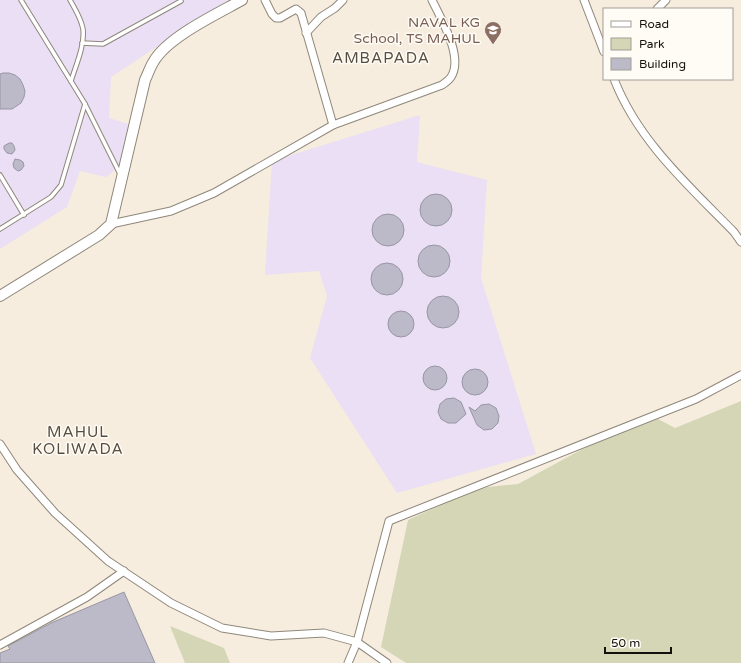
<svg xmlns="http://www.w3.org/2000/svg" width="741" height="663" viewBox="0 0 741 663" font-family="'Varela Round',sans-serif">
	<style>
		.industrial { fill: #eadff4 }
		.green { fill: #d4d6b6 }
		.building { fill: #bcbac9; stroke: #9896a4 }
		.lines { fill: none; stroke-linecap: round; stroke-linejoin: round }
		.lane-casing { stroke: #8e877a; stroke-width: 5.5 }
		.street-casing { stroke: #8e877a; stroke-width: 9 }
		.secondary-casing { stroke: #8e877a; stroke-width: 12 }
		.lane { stroke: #fff; stroke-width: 3.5 }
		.street { stroke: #fff; stroke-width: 7 }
		.secondary { stroke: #fff; stroke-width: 10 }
		.labels { text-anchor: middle; stroke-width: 3; stroke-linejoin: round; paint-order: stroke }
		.education-label { font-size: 14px; fill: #785e54; stroke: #fffbf5; text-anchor: end }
		.neighbourhood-label { font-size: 15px; letter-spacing: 1px; fill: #544d41; stroke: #fffbf5 }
	</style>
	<rect width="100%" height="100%" fill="#f6eddf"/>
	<!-- industrial -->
	<g class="industrial">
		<polygon points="0,0 228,0 111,77 109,118 131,125 125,163 106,177 80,171 67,207 0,249"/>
		<polygon points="420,115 417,162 487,180 481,278 536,454 397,493 310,358 327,296 319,271 265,275 272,161"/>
	</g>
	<!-- green -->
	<g class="green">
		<polygon points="741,401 741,663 406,663 381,647 408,520 478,488 518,484 590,445 658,419 675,428"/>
		<polygon points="170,626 224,648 230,663 185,663"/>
	</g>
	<!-- building -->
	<g class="building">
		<polygon points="3,73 9,73 15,75 20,79 23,85 25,91 24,97 21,103 12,109 0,109 0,74"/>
		<polygon points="9,143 12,143 14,146 15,150 12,154 7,153 4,149 4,146"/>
		<polygon points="15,159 20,160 23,162 24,166 21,170 18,171 14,168 13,164"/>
		<circle cx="436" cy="210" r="16"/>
		<circle cx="388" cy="230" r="16"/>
		<circle cx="434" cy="261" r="16"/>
		<circle cx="387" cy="279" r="16"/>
		<circle cx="443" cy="312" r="16"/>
		<circle cx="401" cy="324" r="13"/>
		<circle cx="435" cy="378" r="12"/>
		<circle cx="475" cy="382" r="13"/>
		<polygon points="454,398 461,402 466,414 456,423 448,423 441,419 438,412 440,404 446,399"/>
		<polygon points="489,404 496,408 499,416 498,423 492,429 484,430 477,425 469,407 475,411 481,405"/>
		<polygon points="124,592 155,663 0,663 0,653 10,649 8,646 51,623"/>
	</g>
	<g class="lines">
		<defs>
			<g id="lane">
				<polyline points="21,0 85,104 120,174"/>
				<path d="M70 0C75 9 81 18 83 29 85 45 76 65 71 81"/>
				<polyline points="82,43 103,44 181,1"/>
				<polyline points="0,175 24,215"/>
				<polyline points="0,229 51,197 61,185 85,104"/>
			</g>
			<g id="street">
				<polyline points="265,0 272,14 276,18 280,18 296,9 301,13 333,125"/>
				<polyline points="584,0 604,52"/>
				<polyline points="657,9 666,0"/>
				<polyline points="306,33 321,17 335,8 343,0"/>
				<path d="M614 79C638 141 689 186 734 232L741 242"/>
				<path d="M111 224 171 211 214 193 333 125 442 85C445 83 449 80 451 77 464 57 441 19 432 0"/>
				<polyline points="0,444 17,470 55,513 108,561 171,603 222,628 271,636 324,633 357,642 348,663"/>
				<polyline points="0,645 87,597 124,571"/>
				<polyline points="387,663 357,642 389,521 696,399 741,375"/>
			</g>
			<path id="secondary" d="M0 296 99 235 111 224 145 80C148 74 150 67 154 61 168 37 217 14 242 0"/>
		</defs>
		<!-- lane casing -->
		<use href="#lane" class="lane-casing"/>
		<!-- street casing -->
		<use href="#street" class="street-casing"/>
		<!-- secondary casing -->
		<use href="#secondary" class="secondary-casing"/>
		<!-- lane -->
		<use href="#lane" class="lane"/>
		<!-- street -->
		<use href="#street" class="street"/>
		<!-- secondary -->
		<use href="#secondary" class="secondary"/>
	</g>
	<!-- icons -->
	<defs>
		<symbol id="university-pin" viewBox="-11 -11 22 30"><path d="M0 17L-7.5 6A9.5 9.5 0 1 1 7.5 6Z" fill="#8d6e63" stroke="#fffbf5"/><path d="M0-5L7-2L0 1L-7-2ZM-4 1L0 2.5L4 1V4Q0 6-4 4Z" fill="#fff"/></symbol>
	</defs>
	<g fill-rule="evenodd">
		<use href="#university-pin" x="483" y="20" width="20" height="27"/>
	</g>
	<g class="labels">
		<!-- education labels -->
		<g class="education-label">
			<text x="480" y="27">NAVAL KG<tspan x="480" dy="16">School, TS MAHUL</tspan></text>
		</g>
		<!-- neighbourhood labels -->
		<g class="neighbourhood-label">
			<text x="381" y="63">AMBAPADA</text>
			<text x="78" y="437">MAHUL<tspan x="78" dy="17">KOLIWADA</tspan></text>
		</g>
	</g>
	<!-- legend -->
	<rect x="603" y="8" width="130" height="72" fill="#fffbf5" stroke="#a19d98"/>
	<rect x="611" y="21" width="20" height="6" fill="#ffffff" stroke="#a19d98"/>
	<text x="639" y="28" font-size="12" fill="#14110d">Road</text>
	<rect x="611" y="38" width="20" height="12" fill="#d4d6b6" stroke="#a19d98"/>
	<text x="639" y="48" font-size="12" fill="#14110d">Park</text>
	<rect x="611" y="58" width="20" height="12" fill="#bcbac9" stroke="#a19d98"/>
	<text x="639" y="68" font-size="12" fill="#14110d">Building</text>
	<!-- scale -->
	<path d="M605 647v6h66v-6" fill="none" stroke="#14110d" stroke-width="2"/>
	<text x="611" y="647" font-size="12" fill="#14110d" stroke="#fffbf5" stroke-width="3" paint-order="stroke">50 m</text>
</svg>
